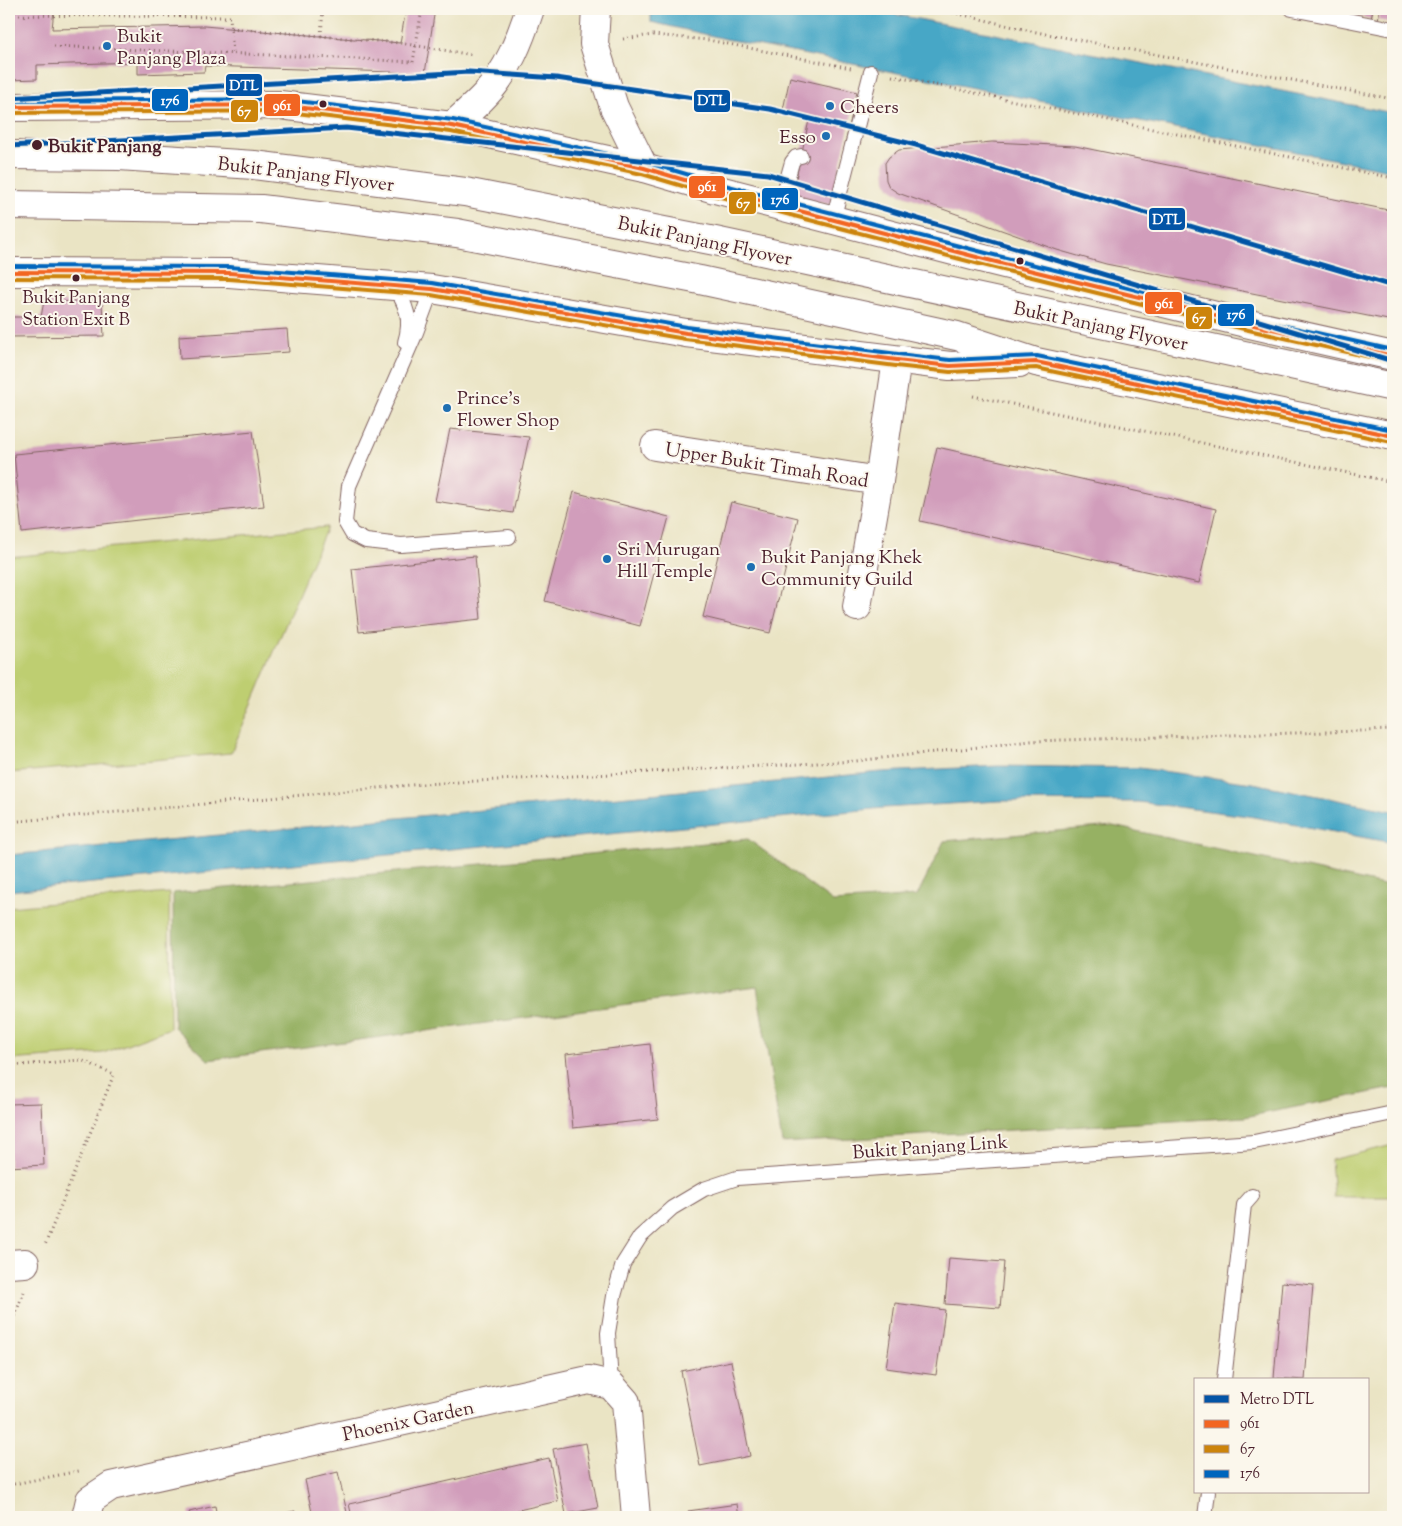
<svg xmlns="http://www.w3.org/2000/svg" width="1402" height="1526" viewBox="0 0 1402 1526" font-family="'Sorts Mill Goudy',serif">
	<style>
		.green { fill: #bece71; stroke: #84764e }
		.forest { fill: #96b163; stroke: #706847 }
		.water { fill: #46a7c6; stroke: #486378 }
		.building { fill: #d19dbb }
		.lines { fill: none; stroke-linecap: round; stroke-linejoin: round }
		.lane-casing { stroke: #826461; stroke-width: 16 }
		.street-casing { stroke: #826461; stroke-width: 30 }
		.secondary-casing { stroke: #826461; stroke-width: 30 }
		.highway-casing { stroke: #826461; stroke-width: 30 }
		.path { stroke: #826461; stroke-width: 3; stroke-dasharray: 1 4; stroke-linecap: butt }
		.lane { stroke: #fff; stroke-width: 14 }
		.street { stroke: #fff; stroke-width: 28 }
		.secondary { stroke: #fff; stroke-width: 28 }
		.highway { stroke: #fff; stroke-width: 28 }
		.path-bridge { stroke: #826461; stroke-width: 3; stroke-dasharray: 1 4; stroke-linecap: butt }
		.bus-1-casing { stroke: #fbf7ec; stroke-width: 8 }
		.bus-2-casing { stroke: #fbf7ec; stroke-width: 8 }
		.bus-3-casing { stroke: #fbf7ec; stroke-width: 8 }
		.bus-1 { stroke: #f26522; stroke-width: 4 }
		.bus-2 { stroke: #cc840b; stroke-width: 4 }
		.bus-3 { stroke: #0065bd; stroke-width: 4 }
		.metro-1-casing { stroke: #fbf7ec; stroke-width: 9 }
		.metro-1 { stroke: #0354a6; stroke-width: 5 }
		.poi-dot { fill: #1f6fb2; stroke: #fbf7ec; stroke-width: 2 }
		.bus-dot { fill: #4a1f2b; stroke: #fbf7ec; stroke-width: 2 }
		.labels { text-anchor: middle; stroke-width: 4; stroke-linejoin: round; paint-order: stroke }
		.bus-label { font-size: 18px; fill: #4a1f2b; stroke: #fbf7ec }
		.poi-label { font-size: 19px; fill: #4a1f2b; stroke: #fbf7ec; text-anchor: start }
		.stop-label { font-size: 19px; font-weight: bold; fill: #4a1f2b; stroke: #fbf7ec; text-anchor: start }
		.street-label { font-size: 19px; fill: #4a1f2b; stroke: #fbf7ec }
		.line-badge { stroke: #fbf7ec; stroke-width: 2 }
		.badge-label { font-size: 14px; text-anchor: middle; font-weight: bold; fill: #fff }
	</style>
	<rect width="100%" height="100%" fill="#fbf7ec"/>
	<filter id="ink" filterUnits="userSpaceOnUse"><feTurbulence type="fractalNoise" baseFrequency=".02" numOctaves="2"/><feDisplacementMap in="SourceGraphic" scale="10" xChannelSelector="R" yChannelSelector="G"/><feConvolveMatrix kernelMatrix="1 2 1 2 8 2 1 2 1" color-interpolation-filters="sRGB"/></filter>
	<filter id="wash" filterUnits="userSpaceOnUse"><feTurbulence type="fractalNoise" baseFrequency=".0096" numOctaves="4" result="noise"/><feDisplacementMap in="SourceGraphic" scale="20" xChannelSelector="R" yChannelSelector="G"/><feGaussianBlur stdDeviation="1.12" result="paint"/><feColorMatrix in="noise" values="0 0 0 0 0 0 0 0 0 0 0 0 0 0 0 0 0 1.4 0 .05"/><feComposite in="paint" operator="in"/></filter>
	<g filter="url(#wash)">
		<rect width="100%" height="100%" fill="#eae4c4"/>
		<!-- green -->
		<g class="green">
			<polygon points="327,527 231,753 9,773 9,557"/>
			<polygon points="169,893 170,1028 103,1053 9,1060 9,907"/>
			<polygon points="1393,1145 1393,1197 1334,1197 1331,1160"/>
		</g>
		<!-- forest -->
		<polygon class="forest" points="1113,826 1393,887 1393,1088 1245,1117 782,1143 757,987 208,1060 174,1027 173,893 748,839 833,902 917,896 944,841"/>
		<!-- water -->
		<g class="water">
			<polygon points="651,9 868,9 1393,113 1393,171 726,39 651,22"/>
			<polygon points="997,766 1139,768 1253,783 1393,811 1393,843 1248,816 1138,802 999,801 884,808 9,891 9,855 881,772"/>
		</g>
		<g id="blocks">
			<!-- building -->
			<g class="building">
				<polygon points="15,9 54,9 52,29 204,26 400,43 406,9 435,9 425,73 205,66 204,72 138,74 138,62 37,65 37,79 9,80 9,30 13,30"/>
				<polygon points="1344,9 1373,9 1371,19 1342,13"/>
				<polygon points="1380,9 1393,9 1393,23 1378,20"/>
				<polygon points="790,77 857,92 831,205 792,196 810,116 783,110"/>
				<polygon points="992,142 1075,146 1393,211 1393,321 1106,264 1057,250 898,193 889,187 886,180 885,163 889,157 899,150"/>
				<polygon points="44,301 102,303 104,336 9,337 9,317 41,317"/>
				<polygon points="287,329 289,352 180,359 179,336"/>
				<polygon points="450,429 529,437 513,513 435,501"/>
				<polygon points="253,431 264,506 22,533 14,454"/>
				<polygon points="937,447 1216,509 1199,583 920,521"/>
				<polygon points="574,492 669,517 640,626 545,601"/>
				<polygon points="731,502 798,518 770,633 703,617"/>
				<polygon points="475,556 481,619 359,632 352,569"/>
				<polygon points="650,1044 658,1119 573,1128 566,1054"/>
				<polygon points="41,1103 44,1165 9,1167 9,1104"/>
				<polygon points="949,1258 1004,1262 1000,1308 945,1304"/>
				<polygon points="1282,1282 1313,1285 1305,1380 1274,1378"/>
				<polygon points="895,1303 945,1310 936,1375 886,1368"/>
				<polygon points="731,1361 750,1456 700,1466 681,1371"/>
				<polygon points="586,1443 598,1508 566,1514 553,1449"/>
				<polygon points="549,1458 558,1501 488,1517 352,1517 349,1504"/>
				<polygon points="338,1472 348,1517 313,1517 305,1480"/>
				<polygon points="737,1504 739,1517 689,1517 688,1511"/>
				<polygon points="215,1506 217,1517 191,1517 189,1512"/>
				<polygon points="295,1511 296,1517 269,1517 269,1516"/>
			</g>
		</g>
	</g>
	<g filter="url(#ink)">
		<use href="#blocks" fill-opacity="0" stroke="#826461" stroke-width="1"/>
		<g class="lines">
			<defs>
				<g id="lane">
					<polyline points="1292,9 1393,29"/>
					<polyline points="780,205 792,162 796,157 801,156"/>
					<polyline points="833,220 871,72"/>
					<path d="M393 286C407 304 412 320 405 342"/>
					<polyline points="432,289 415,335 349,486 345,522 352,534 366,541 401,545 509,537"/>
					<polyline points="1224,1380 1244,1205 1252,1196"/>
					<polyline points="611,1385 608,1333 614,1296 623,1264 640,1237 672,1208 704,1189 737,1178 1254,1142 1393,1113"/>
					<polyline points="1205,1517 1208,1492"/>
				</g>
				<g id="street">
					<polyline points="655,446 879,481"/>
					<polyline points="857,607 879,481 897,360"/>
					<polyline points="9,1264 25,1263"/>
					<polyline points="86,1517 90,1500 111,1486 589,1380 611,1385 626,1402 636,1517"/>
				</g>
				<g id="secondary">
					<polyline points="596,9 594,44 614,107 644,168"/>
					<path d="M452 126C463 116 475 106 486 94 508 71 520 39 530 9"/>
				</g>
				<g id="highway">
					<polyline points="9,107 280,105 452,126 644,168 715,189 988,260 1245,323 1393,356"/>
					<polyline points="9,155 119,156 254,165 465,192 715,241 1393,387"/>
					<polyline points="9,205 261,209 457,233 700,280 957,336 1036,362 1393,436"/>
					<polyline points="9,272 229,273 432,289 686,333 950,366 1019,363"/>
				</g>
			</defs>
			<!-- lane casing -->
			<use href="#lane" class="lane-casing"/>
			<!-- street casing -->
			<use href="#street" class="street-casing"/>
			<!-- secondary casing -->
			<use href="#secondary" class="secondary-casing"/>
			<!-- highway casing -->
			<use href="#highway" class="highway-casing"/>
			<!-- path -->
			<g class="path">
				<polyline points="938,9 1031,31 1393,99"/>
				<polyline points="9,15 230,17 233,54"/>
				<polyline points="231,28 400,43 473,55"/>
				<polyline points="321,36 323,9"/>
				<polyline points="623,39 653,35 708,40 851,68"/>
				<path d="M54 46C174 52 294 55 413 62"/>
				<polyline points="892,76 1393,178"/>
				<polyline points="973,396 1393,482"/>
				<polyline points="9,822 422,784 856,761 1031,741 1393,730"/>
				<polyline points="9,1066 81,1060 114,1074 45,1245"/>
				<polyline points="9,1330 24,1292"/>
				<polyline points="9,1485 79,1471"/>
			</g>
			<!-- lane -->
			<use href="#lane" class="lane"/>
			<!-- street -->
			<use href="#street" class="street"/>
			<!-- secondary -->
			<use href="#secondary" class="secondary"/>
			<!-- highway -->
			<use href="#highway" class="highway"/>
			<!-- path-bridge -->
			<polyline class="path-bridge" points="413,62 422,9"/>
			<defs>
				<g id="bus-1">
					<polyline points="9,107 280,105 452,126 644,168 715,189 988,260 1245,323 1393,356"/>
					<polyline points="9,272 229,273 432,289 686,333 897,360 950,366 1036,362 1393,436"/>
				</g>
				<g id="bus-2">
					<polyline points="9,113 280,111 451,132 642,174 713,195 987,266 1244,329 1392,362"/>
					<polyline points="9,278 229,279 431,295 685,339 896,366 950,372 1036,368 1392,442"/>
				</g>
				<g id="bus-3">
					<polyline points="9,101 280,99 453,120 645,162 717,183 990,254 1246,317 1393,350"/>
					<polyline points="9,266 229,267 432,283 687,327 898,354 950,360 1037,356 1393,430"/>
				</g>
			</defs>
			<!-- bus-1 casing -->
			<use href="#bus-1" class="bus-1-casing"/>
			<!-- bus-2 casing -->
			<use href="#bus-2" class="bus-2-casing"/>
			<!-- bus-3 casing -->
			<use href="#bus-3" class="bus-3-casing"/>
			<!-- bus-1 -->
			<use href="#bus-1" class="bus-1"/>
			<!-- bus-2 -->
			<use href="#bus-2" class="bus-2"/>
			<!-- bus-3 -->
			<use href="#bus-3" class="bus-3"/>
			<defs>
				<g id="metro-1">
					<polyline points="9,98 469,72 556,78 770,109 916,145 1393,286"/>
					<polyline points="9,146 346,128 768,174 1393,361"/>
				</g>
			</defs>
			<!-- metro-1 casing -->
			<use href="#metro-1" class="metro-1-casing"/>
			<!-- metro-1 -->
			<use href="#metro-1" class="metro-1"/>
		</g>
	</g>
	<!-- markers -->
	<g class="poi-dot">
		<circle cx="107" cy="46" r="5"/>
		<circle cx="830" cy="106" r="5"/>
		<circle cx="826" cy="136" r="5"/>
		<circle cx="447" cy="408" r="5"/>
		<circle cx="607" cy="559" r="5"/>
		<circle cx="751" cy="567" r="5"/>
	</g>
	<g class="bus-dot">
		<circle cx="323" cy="104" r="4.5"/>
		<circle cx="37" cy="145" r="6"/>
		<circle cx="1020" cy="261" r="4.5"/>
		<circle cx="76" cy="278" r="4.5"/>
	</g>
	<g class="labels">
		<!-- bus labels -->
		<g class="bus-label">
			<text x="76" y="303">Bukit Panjang<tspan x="76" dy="22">Station Exit B</tspan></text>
		</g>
		<!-- poi labels -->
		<g class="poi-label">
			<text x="117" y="42">Bukit<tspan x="117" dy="22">Panjang Plaza</tspan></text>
			<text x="840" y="113">Cheers</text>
			<text x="816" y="143" text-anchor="end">Esso</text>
			<text x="457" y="404">Prince's<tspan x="457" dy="22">Flower Shop</tspan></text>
			<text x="617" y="555">Sri Murugan<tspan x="617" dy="22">Hill Temple</tspan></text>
			<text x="761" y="563">Bukit Panjang Khek<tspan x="761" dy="22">Community Guild</tspan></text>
		</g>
		<!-- stop labels -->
		<g class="stop-label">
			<text x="48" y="152">Bukit Panjang</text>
		</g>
		<!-- street labels -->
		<g class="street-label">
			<text transform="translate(306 173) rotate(7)" y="7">Bukit Panjang Flyover</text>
			<text transform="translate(705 240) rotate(12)" y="7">Bukit Panjang Flyover</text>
			<text transform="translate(1101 325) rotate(12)" y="7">Bukit Panjang Flyover</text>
			<text transform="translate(767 464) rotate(9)" y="7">Upper Bukit Timah Road</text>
			<text transform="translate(930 1146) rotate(-4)" y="7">Bukit Panjang Link</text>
			<text transform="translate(408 1420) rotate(-12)" y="7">Phoenix Garden</text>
		</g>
	</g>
	<g class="line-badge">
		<rect x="225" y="73" width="38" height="24" rx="5" fill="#0354a6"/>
		<rect x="151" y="88" width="38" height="24" rx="5" fill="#0065bd"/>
		<rect x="693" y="89" width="38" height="24" rx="5" fill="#0354a6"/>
		<rect x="263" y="93" width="38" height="24" rx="5" fill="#f26522"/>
		<rect x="230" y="99" width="29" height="24" rx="5" fill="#cc840b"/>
		<rect x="688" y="175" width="38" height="24" rx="5" fill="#f26522"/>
		<rect x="761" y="187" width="38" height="24" rx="5" fill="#0065bd"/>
		<rect x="728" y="191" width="29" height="24" rx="5" fill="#cc840b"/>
		<rect x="1148" y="207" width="38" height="24" rx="5" fill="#0354a6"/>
		<rect x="1144" y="291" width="39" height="24" rx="5" fill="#f26522"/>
		<rect x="1217" y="303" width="38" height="24" rx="5" fill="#0065bd"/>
		<rect x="1185" y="306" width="28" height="24" rx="5" fill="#cc840b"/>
	</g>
	<g class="badge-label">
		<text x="244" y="90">DTL</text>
		<text x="170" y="105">176</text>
		<text x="712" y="105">DTL</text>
		<text x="282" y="110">961</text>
		<text x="244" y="116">67</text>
		<text x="707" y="191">961</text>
		<text x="780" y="204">176</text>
		<text x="743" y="208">67</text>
		<text x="1167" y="224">DTL</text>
		<text x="1164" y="308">961</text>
		<text x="1236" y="319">176</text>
		<text x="1199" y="323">67</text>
	</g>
	<!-- margin -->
	<rect width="1402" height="1526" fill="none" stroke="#fbf7ec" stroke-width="30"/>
	<!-- legend -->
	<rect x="1194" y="1378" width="175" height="115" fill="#fbf7ec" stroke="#b4a19f"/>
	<rect x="1204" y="1395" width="25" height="8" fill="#0354a6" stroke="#b4a19f"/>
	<text x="1240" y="1404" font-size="15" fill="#4a1f2b">Metro DTL</text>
	<rect x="1204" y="1420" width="25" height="8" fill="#f26522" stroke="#b4a19f"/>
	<text x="1240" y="1428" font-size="15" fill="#4a1f2b">961</text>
	<rect x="1204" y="1445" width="25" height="8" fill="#cc840b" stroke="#b4a19f"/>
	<text x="1240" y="1454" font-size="15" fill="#4a1f2b">67</text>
	<rect x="1204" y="1470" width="25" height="8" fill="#0065bd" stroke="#b4a19f"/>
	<text x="1240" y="1478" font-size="15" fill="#4a1f2b">176</text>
</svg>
